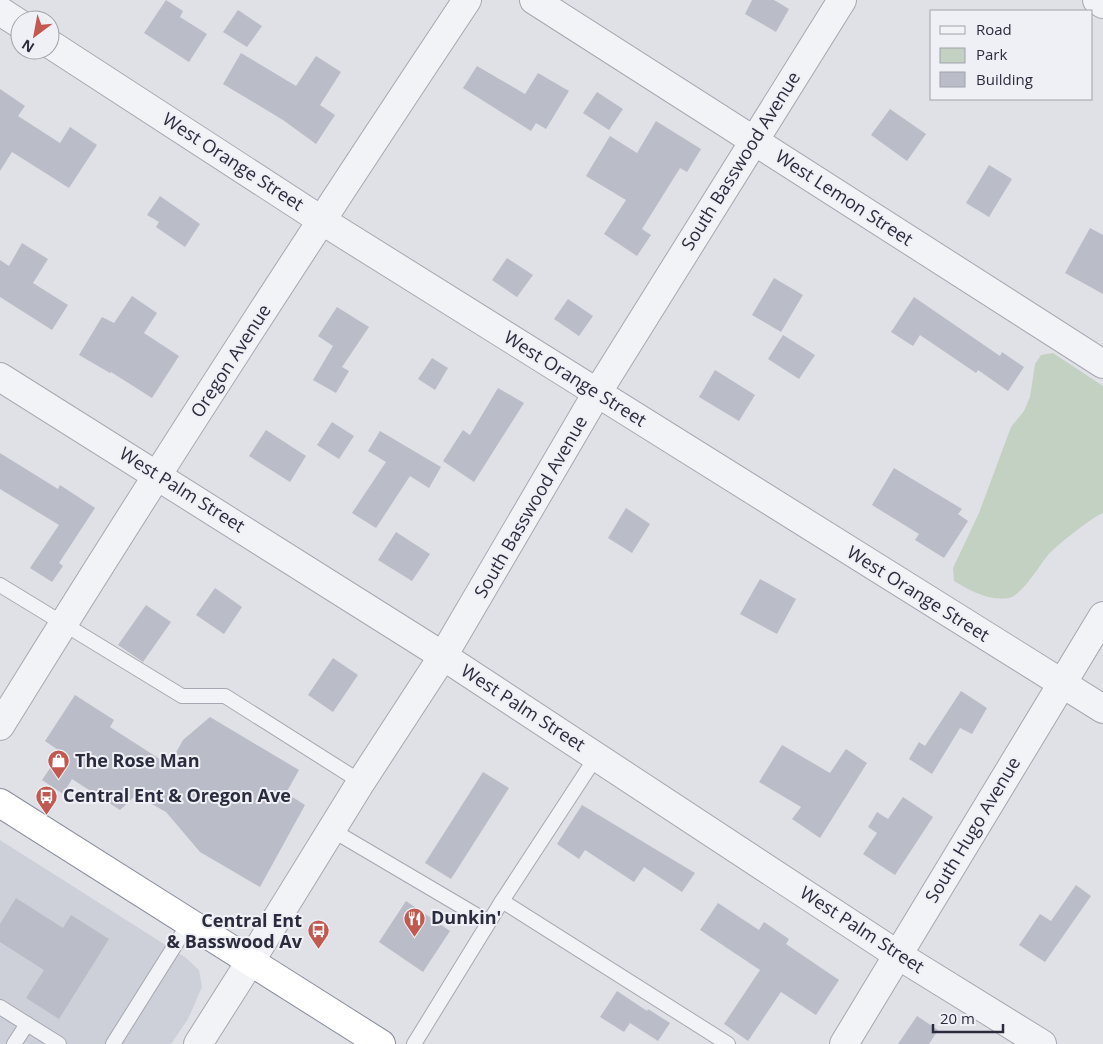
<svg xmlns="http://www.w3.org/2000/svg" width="1103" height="1044" viewBox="0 0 1103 1044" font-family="'Open Sans',sans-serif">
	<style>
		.built { fill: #ced0d9 }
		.green { fill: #c2d1c2 }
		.building { fill: #babcc7 }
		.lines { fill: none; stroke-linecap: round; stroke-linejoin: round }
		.service-casing { stroke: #a6a7b1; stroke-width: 16 }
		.minor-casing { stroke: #a6a7b1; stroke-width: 30 }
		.tertiary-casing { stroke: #a6a7b1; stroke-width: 30 }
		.trunk-casing { stroke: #888c9d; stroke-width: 30 }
		.service { stroke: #f2f3f6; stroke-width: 14 }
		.minor { stroke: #f2f3f6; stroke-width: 28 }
		.tertiary { stroke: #f2f3f6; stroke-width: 28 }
		.trunk { stroke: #fff; stroke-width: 28 }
		.labels { text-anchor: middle; stroke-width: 4; stroke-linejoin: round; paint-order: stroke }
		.street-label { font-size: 18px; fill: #2a2c3d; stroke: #eff0f5 }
		.poi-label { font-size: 18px; font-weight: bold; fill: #2a2c3d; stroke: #eff0f5; text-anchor: start }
	</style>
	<rect width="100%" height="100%" fill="#e0e1e7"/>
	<!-- built -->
	<polygon class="built" points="0,840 186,958 199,970 202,987 188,1019 171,1044 0,1044"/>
	<!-- green -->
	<path class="green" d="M1053 353 1103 386V513C1092 517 1056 546 1048 555 1039 566 1022 595 1009 598 988 601 971 591 954 581L953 568 979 513 1011 427 1024 411 1030 397 1035 364 1041 355Z"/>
	<!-- building -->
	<g class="building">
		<polygon points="166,0 183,11 180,17 207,34 189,62 144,33"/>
		<polygon points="752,0 774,0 789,9 776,32 745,14"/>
		<polygon points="238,10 262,26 247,47 223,32"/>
		<polygon points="241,53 296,86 316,56 341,72 320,105 335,115 316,144 283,120 223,84"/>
		<polygon points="477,66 525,94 538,73 569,91 546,129 536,123 531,131 463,88"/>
		<polygon points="0,89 25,106 18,116 60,143 70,127 97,145 69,188 12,152 0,171"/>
		<polygon points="597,92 623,109 609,130 583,113"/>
		<polygon points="890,109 926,134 907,161 871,135"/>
		<polygon points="656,121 701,149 687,172 680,168 642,229 651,235 637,256 604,234 626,200 586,176 610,136 637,153"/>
		<polygon points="989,165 1012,179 989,217 966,203"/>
		<polygon points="160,196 200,224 185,247 156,227 159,222 147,215"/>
		<polygon points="1090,228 1103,235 1103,294 1065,273"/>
		<polygon points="22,243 48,259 33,283 68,305 52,330 0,297 0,260 9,266"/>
		<polygon points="507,258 533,275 517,297 492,280"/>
		<polygon points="774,278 803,295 781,332 752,315"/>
		<polygon points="132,296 157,313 144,333 179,356 152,398 111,372 110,373 79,355 102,317 114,323"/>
		<polygon points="914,297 1000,356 1002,352 1024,367 1008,391 978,370 976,373 920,335 913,346 891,332"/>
		<polygon points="568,299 593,316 579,336 554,319"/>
		<polygon points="337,307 369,327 342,367 349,371 336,393 313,380 333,346 318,336"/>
		<polygon points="783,335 815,355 799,379 768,359"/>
		<polygon points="432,358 448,368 435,390 418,379"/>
		<polygon points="715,370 755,395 739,421 699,397"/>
		<polygon points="498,388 524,403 474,482 443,461 463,430 470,435"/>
		<polygon points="332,422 354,436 339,459 317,445"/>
		<polygon points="266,430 306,456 290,482 249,456"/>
		<polygon points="380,431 441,467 429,488 410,476 376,528 352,513 386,462 368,451"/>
		<polygon points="0,453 58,489 60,485 95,508 59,563 63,566 52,582 30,568 59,525 0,489"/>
		<polygon points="894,468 962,509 958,514 968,521 944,558 915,540 919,534 872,505"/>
		<polygon points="626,508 650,524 632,553 608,538"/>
		<polygon points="396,532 430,554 412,581 378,560"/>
		<polygon points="760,579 796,599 777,634 740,614"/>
		<polygon points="215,588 242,607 224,634 196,615"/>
		<polygon points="146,605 171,622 143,662 118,645"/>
		<polygon points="333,658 358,675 333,712 308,695"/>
		<polygon points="961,691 987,708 972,734 960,728 932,774 909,759 919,742 925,746"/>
		<polygon points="75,695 114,720 110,727 169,765 183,740 210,717 299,770 286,793 305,805 260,887 200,852 166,812 136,795 120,810 72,779 63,794 42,780 61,752 45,741"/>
		<polygon points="782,745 830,773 846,749 867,763 820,838 792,819 801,807 759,782"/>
		<polygon points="483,772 509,788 451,879 425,863"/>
		<polygon points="903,797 933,817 895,875 863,854 877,833 868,827 877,812 888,819"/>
		<polygon points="582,805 695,873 682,892 644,867 634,882 585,850 579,859 557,844"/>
		<polygon points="1076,885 1091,896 1045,962 1019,945 1040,914 1051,921"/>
		<polygon points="16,898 63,928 71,915 109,939 59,1019 26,998 44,970 0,942 0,924"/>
		<polygon points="406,901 450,931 423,972 379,942"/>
		<polygon points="718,903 759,930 764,922 789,939 786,944 839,980 816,1015 781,992 748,1041 724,1024 760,970 700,930"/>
		<polygon points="617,991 647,1011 648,1009 670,1023 658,1041 630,1023 624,1032 600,1017"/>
		<polygon points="917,1016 938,1030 929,1044 898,1044"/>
	</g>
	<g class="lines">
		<defs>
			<g id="service">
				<polyline points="0,585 182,696 225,696 361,782"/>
				<polyline points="332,830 488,922"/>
				<polyline points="502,901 728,1044"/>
				<polyline points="0,1007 59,1044"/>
				<polyline points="14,1044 27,1024"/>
				<polyline points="113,1044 189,923"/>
				<polyline points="414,1044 502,901 596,757"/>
			</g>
			<g id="minor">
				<polyline points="534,0 1103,364"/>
				<polyline points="1097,0 1103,4"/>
				<polyline points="0,11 20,24"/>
				<polyline points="50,44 321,220 1103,709"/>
				<polyline points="0,377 443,656 898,955 1042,1044"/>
				<path d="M0 726C151 481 308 239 467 0"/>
				<polyline points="250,962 361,782 443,656 597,393 842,0"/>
				<polyline points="844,1044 1103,616"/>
			</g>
			<polyline id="tertiary" points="198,1044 250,962"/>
			<polyline id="trunk" points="0,803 381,1044"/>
		</defs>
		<!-- service casing -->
		<use href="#service" class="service-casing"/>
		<!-- minor casing -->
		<use href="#minor" class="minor-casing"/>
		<!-- tertiary casing -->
		<use href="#tertiary" class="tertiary-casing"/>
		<!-- trunk casing -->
		<use href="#trunk" class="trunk-casing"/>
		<!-- service -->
		<use href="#service" class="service"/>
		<!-- minor -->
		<use href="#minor" class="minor"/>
		<!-- tertiary -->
		<use href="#tertiary" class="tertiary"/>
		<!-- trunk -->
		<use href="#trunk" class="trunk"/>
	</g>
	<!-- icons -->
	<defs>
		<symbol id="shop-pin" viewBox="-11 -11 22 30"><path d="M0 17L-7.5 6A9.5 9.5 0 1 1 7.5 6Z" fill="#c25950" stroke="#eff0f5"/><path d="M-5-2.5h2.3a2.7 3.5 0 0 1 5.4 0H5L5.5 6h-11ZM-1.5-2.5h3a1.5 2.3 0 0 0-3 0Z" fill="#fff"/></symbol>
		<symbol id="bus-pin" viewBox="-11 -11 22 30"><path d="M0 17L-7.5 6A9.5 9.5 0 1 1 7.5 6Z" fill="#c25950" stroke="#eff0f5"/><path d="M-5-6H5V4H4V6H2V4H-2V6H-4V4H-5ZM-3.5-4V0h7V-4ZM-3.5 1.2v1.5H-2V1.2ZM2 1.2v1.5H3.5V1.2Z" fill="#fff"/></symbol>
		<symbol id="restaurant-pin" viewBox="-11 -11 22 30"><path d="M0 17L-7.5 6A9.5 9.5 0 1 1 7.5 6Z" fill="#c25950" stroke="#eff0f5"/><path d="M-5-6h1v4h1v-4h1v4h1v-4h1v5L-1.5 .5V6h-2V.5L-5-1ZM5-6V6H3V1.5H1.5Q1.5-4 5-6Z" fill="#fff"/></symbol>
	</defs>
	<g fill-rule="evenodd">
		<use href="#shop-pin" x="46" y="748" width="25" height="34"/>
		<use href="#bus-pin" x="34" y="784" width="25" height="34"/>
		<use href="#restaurant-pin" x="402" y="906" width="25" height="34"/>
		<use href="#bus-pin" x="306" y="918" width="25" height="34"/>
	</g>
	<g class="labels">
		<!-- street labels -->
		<g class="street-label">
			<text transform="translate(741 161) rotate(-58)" y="6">South Basswood Avenue</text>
			<text transform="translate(233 162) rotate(33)" y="6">West Orange Street</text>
			<text transform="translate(844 198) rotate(33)" y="6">West Lemon Street</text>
			<text transform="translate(231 361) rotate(-57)" y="6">Oregon Avenue</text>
			<text transform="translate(575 379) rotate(32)" y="6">West Orange Street</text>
			<text transform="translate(182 490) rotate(32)" y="6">West Palm Street</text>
			<text transform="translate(531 507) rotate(-60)" y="6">South Basswood Avenue</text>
			<text transform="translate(918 594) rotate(32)" y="6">West Orange Street</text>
			<text transform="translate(523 708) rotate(33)" y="6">West Palm Street</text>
			<text transform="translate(973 830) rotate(-59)" y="6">South Hugo Avenue</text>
			<text transform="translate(862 930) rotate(33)" y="6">West Palm Street</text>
		</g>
		<!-- poi labels -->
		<g class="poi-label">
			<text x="75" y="767">The Rose Man</text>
			<text x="63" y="802">Central Ent &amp; Oregon Ave</text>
			<text x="431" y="924">Dunkin'</text>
			<text x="302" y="927" text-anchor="end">Central Ent<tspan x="302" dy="21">&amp; Basswood Av</tspan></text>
		</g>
	</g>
	<!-- legend -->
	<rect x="930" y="10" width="162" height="90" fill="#eff0f5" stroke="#a0a2ab"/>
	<rect x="940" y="26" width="25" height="8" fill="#f2f3f6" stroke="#a0a2ab"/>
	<text x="976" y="35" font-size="15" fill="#2a2c3d">Road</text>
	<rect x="940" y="48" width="25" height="15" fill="#c2d1c2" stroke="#a0a2ab"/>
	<text x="976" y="60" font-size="15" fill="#2a2c3d">Park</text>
	<rect x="940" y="72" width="25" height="15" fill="#babcc7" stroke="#a0a2ab"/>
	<text x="976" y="85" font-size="15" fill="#2a2c3d">Building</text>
	<!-- north arrow -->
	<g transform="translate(35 35) rotate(212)"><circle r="24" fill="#eff0f5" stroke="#a0a2ab"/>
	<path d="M0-4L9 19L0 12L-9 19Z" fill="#c25950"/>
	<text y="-8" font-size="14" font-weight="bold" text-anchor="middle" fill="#2a2c3d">N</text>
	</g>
	<!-- scale -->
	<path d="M933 1024v8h70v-8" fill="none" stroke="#2a2c3d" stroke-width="2.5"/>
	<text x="940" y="1024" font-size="15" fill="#2a2c3d" stroke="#eff0f5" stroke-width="4" paint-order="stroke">20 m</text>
</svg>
